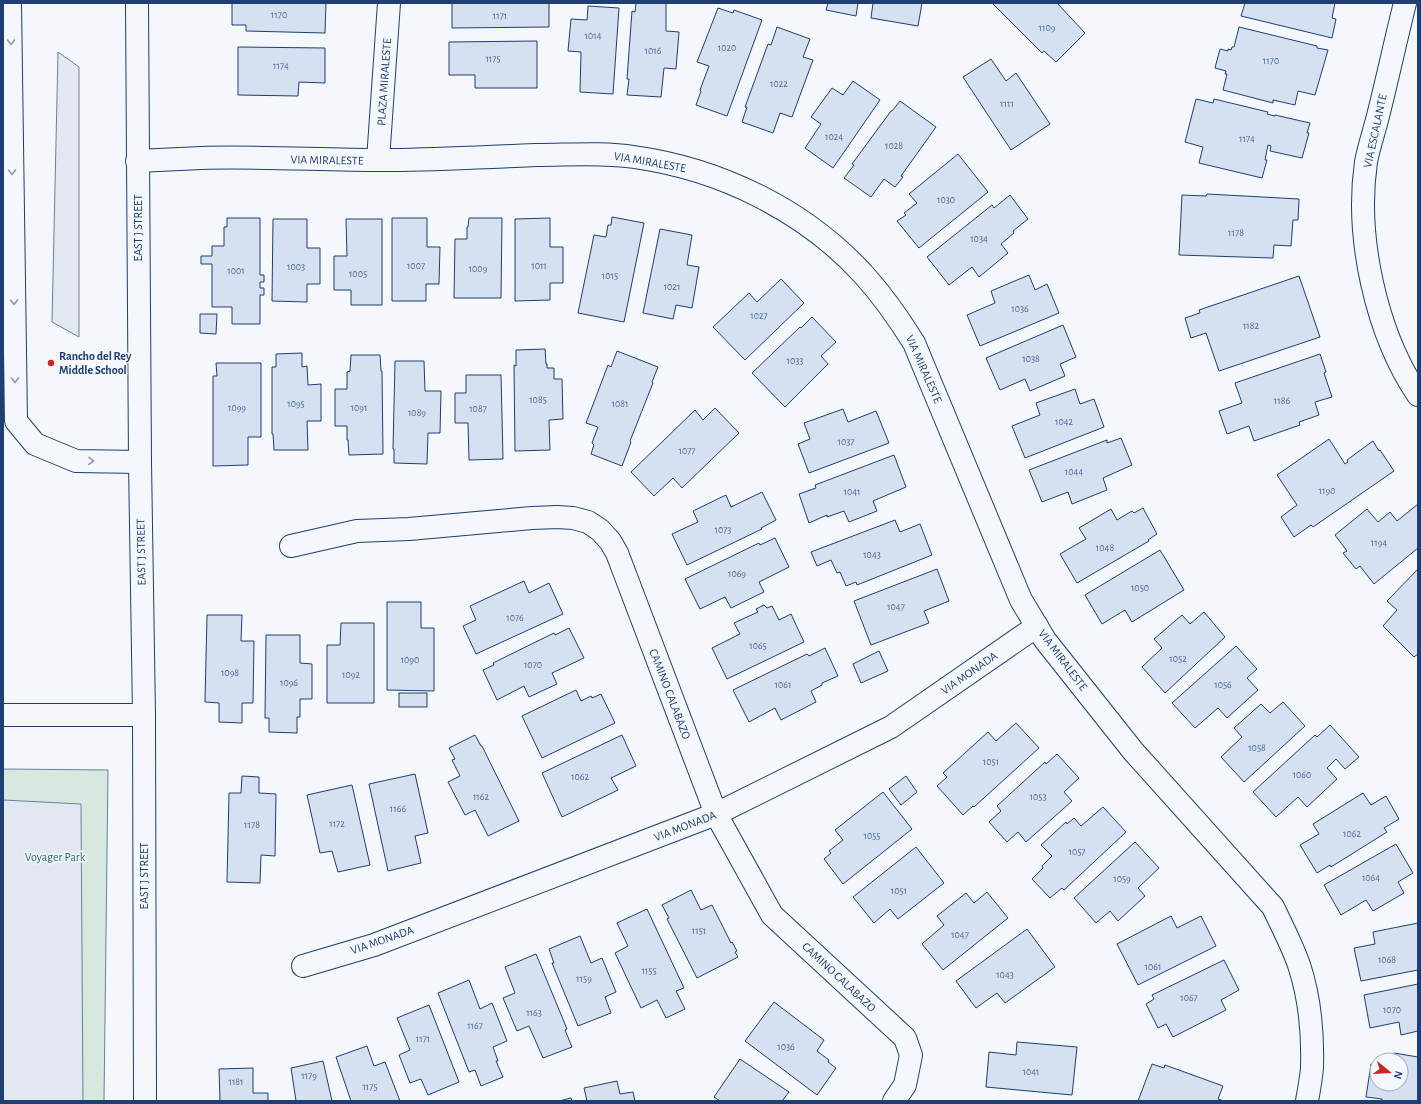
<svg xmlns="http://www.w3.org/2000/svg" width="1421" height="1104" viewBox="0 0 1421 1104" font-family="'Alegreya Sans',sans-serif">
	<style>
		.green { fill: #d7e8df; stroke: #687fa3 }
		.parking { fill: #e3e8f0; stroke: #687fa3 }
		.building { fill: #d5e0f0; stroke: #1d3f73 }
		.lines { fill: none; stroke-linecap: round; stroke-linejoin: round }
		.minor-casing { stroke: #1d3f73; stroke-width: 24 }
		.minor { stroke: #f4f7fb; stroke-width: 22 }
		.oneway { stroke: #889bb7 }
		.poi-dot { fill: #c62828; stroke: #f4f7fb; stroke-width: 1.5 }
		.labels { text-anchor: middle; stroke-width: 3; stroke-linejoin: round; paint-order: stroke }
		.number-label { font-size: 10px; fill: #4b6792 }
		.street-label { font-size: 12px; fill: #1d3f73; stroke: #f4f7fb }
		.poi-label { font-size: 12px; font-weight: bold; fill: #1d3f73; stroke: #f4f7fb; text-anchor: start }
		.park-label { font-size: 12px; fill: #2c6c60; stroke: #f4f7fb }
	</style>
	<rect width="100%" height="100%" fill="#f4f7fb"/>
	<!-- green -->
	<polygon class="green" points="3,769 108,770 104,1101 3,1101"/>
	<!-- parking -->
	<g class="parking">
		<polygon points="58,52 79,67 79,337 52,322"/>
		<polygon points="3,800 81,804 83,1101 3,1101"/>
	</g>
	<!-- building -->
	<g class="building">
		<polygon points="232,3 326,3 325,33 246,31 246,25 232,25"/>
		<polygon points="452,3 549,3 549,27 452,28"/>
		<polygon points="636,3 666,3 666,31 679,32 676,69 664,68 661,97 627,95 629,79 627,79 632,11 635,12"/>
		<polygon points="828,3 858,3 856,16 826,10"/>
		<polygon points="873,3 922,3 918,26 871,18"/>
		<polygon points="992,3 1057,3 1085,33 1056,62 1044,51 1042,53"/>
		<polygon points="1245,3 1335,3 1332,18 1336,19 1332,38 1241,16"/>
		<polygon points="588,6 619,8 613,94 580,92 581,52 568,51 571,19 587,20"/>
		<polygon points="718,8 733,13 734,10 762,20 727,116 696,105 701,91 700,90 709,66 697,62"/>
		<polygon points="777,27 810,39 803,57 813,60 792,117 780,113 773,133 742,122 747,107 745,107 768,44 771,45"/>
		<polygon points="1239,27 1317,46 1317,48 1328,50 1315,95 1298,91 1295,105 1273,100 1273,103 1223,90 1227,74 1225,74 1226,71 1215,68 1220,49 1228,51 1228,49 1231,50 1232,47 1234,47"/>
		<polygon points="537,41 537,88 475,88 475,75 449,75 449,42"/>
		<polygon points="238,47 325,48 325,83 299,82 298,96 238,95"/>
		<polygon points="991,59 1006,81 1016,73 1050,124 1011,150 963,77"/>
		<polygon points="853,81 880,100 833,168 805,148 821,124 811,117 832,88 843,95"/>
		<polygon points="1196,99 1213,103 1214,99 1268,112 1267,114 1275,116 1275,115 1310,123 1307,133 1309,133 1302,158 1270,151 1271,146 1268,145 1265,160 1267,160 1262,178 1199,163 1203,147 1185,142"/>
		<polygon points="900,101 936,127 901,176 903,177 895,187 884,179 871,197 844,178 854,165 852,164 891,111 892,111"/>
		<polygon points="958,154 988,192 919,248 897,221 906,215 904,213 917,203 909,194"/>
		<polygon points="1207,194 1299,199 1298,220 1293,220 1291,246 1274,245 1273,258 1179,255 1182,195 1206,196"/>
		<polygon points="1010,195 1028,219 1013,231 1014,233 1001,244 1008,253 979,277 972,267 949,285 927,257 992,205 994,208"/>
		<polygon points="612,217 644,223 624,322 578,313 594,235 606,237 608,225 611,225"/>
		<polygon points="227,218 260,218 260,275 264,275 264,282 260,282 260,288 264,288 264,295 260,295 260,324 232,324 232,307 212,307 212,264 201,264 201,256 212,256 212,246 224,246 224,227 227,227"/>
		<polygon points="392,218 427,218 427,247 440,247 439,284 426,284 426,301 392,301"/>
		<polygon points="469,218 502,218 501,298 454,298 455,239 467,239 467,227 468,227"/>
		<polygon points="550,218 550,247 563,247 563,283 550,283 550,300 515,301 515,219"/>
		<polygon points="273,219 307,219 307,248 320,248 320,284 307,284 307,302 272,301"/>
		<polygon points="346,219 382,219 382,305 351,305 351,290 334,290 334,256 347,256"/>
		<polygon points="660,229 692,235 687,265 699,267 692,308 676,305 673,319 643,313"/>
		<polygon points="1029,275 1035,290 1047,284 1059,313 980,346 967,315 995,303 991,291"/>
		<polygon points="1299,276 1320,337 1219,371 1206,333 1191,338 1185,318 1200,313 1199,310"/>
		<polygon points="781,279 804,303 745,360 713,327 749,293 757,302"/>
		<polygon points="200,314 217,314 216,334 200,333"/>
		<polygon points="812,317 836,342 821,356 828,364 785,407 752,373 800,327 801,328"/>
		<polygon points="1063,325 1076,357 1060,364 1065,376 1030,391 1025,379 1000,390 986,358"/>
		<polygon points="545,349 546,364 547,364 547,368 554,368 554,379 562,379 563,419 549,420 550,450 515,451 514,365 516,366 516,350"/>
		<polygon points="617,351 658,367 652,382 653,383 630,441 631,442 622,466 591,454 594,445 592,443 598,427 586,423 608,365 611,367"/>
		<polygon points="302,353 302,367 307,366 308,385 321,384 321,421 307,421 308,450 274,450 273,434 272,434 272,367 276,367 276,354"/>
		<polygon points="1320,354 1326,372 1324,373 1332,397 1315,402 1319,415 1299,422 1300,425 1254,441 1249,426 1227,434 1219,411 1242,403 1235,383"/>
		<polygon points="351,355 380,355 381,371 382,371 383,454 349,455 348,440 347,440 347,426 335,426 335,389 347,389 347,372 350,371"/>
		<polygon points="395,361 424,361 425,391 441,391 440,433 428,433 427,464 394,463 394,449 393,449"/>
		<polygon points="216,363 261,363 261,437 248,437 248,465 213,466 213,376 217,376"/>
		<polygon points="466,375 501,375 503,459 469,460 468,423 455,423 455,393 466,393"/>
		<polygon points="1075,389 1080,404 1094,399 1104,427 1025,458 1012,426 1040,415 1036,403"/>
		<polygon points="715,408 739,433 682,488 673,478 654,496 631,472 695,410 703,420"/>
		<polygon points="843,409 848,422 876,411 889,443 809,473 798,444 810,439 804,423"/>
		<polygon points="1121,438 1132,465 1103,478 1107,490 1072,504 1068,492 1042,502 1029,470 1107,440 1107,443"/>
		<polygon points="1329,439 1345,464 1348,462 1347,460 1373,441 1379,451 1380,450 1394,471 1313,527 1311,525 1294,537 1281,517 1297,505 1277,475"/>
		<polygon points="894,455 906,487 873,501 877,511 849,522 844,511 827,517 827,515 809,523 799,494 816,488 815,485"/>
		<polygon points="762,492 776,520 761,528 762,529 687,565 672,534 698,522 693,511 726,495 731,507"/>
		<polygon points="1418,504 1418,548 1374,584 1360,566 1356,569 1343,553 1347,551 1335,535 1367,509 1378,522 1390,512 1397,521"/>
		<polygon points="1143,508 1157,534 1148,540 1149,541 1077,583 1060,554 1086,539 1079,528 1111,509 1117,520 1132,511 1134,513"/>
		<polygon points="895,520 900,532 920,524 932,555 857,585 856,582 846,586 840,572 837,573 831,560 817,566 811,552"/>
		<polygon points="775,538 789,567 759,582 764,592 731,608 725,597 700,609 685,579 759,543 760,545"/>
		<polygon points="1160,550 1184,590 1132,622 1125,610 1102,624 1085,595"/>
		<polygon points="937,569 949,601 924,611 929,623 871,645 854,601"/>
		<polygon points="1418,569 1418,654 1414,657 1383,626 1397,610 1387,601"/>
		<polygon points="524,581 529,593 549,583 563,614 476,654 463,626 476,620 470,606"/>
		<polygon points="387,602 421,602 421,628 434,628 434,691 387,690"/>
		<polygon points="764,605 767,608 772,606 779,620 791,614 804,642 727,679 712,648 740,634 734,623 758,612 756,609"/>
		<polygon points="1204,612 1225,637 1165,693 1142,667 1162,648 1154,639 1182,615 1190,624"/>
		<polygon points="207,615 242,615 241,641 254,641 253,703 242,703 242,723 219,722 219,703 205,702"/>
		<polygon points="341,623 374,623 374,703 327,703 327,645 340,645"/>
		<polygon points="569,628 584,658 552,673 557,684 529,697 524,686 497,700 483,670 494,665 493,663 554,633 555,635"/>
		<polygon points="266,635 300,635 300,663 312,664 312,699 300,699 300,717 297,717 297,733 269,732 269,718 265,718"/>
		<polygon points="1236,646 1257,669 1247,678 1258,690 1227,718 1218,708 1195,728 1172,703"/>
		<polygon points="825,648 838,676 822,683 822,685 811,691 816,702 781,720 775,708 749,722 733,690 807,654 809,656"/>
		<polygon points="879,651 888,671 861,683 853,664"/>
		<polygon points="576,690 581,701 591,696 592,698 601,694 615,723 542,758 522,716"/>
		<rect x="399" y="693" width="28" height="14"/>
		<polygon points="1283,702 1305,726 1244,782 1221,757 1242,737 1234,728 1261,704 1270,713"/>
		<polygon points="1016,723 1039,748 974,807 973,806 963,815 937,786 947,777 943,773 988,732 996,741"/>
		<polygon points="1330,725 1359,757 1345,769 1336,759 1327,768 1337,779 1307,807 1298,797 1276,817 1253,792 1315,735 1317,737"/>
		<polygon points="475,735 481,746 482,746 519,821 488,836 475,810 465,815 448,782 460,776 452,760 455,759 449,748"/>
		<polygon points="622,735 636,766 611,778 618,790 562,817 542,773"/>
		<polygon points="1057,754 1079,778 1064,792 1072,801 1026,842 1018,832 1007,842 989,822 1001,811 997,806 1045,762 1046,764"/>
		<polygon points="415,774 428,833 415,836 421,863 388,871 369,784"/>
		<polygon points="242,776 259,777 259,793 276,794 275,856 261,855 260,883 227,882 229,793 241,793"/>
		<polygon points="906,776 917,792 901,805 889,789"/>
		<polygon points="352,785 370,865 338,872 332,851 320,853 307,795"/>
		<polygon points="883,792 912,829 843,884 824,859 831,853 829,851 843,840 835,830"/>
		<polygon points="1363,793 1371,805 1386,796 1399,819 1384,828 1387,832 1331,867 1330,865 1317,873 1300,845 1319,834 1313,824"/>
		<polygon points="1103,807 1126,832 1064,890 1062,888 1050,898 1032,879 1043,868 1042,866 1052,856 1041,845 1066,822 1067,824 1074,818 1081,826"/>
		<polygon points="1135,842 1159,868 1138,888 1145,896 1118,921 1110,911 1096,923 1074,898"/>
		<polygon points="1396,844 1413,873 1398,882 1404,893 1373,911 1366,900 1341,915 1324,885"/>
		<polygon points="916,847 944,883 898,919 890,909 874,923 853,897"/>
		<polygon points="691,890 701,910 712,905 731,943 732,942 737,951 735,952 738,957 697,978 667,919 669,918 662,905"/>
		<polygon points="987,892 1008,918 943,970 922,944 944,925 937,916 966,893 974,903"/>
		<polygon points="647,909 684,988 676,991 685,1009 666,1018 657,1000 641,1008 615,953 628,946 617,923"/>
		<polygon points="1171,916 1177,928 1201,916 1216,946 1138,985 1117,944"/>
		<polygon points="1418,923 1418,970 1361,981 1354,948 1375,944 1373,932"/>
		<polygon points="1027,929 1055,967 1005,1003 997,993 976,1008 956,981"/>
		<polygon points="580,936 591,963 602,958 616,992 605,997 611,1013 578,1026 552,963 554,963 549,949"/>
		<polygon points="536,954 567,1029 565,1030 572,1047 543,1058 529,1026 517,1031 503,998 515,993 505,967"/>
		<polygon points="1224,960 1239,990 1221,1000 1226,1010 1173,1037 1166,1024 1158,1028 1146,1004 1154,999 1152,995"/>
		<polygon points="469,980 480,1009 492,1003 507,1041 493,1047 498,1061 496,1061 503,1077 481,1086 475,1070 469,1072 438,993"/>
		<polygon points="1418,984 1418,1031 1401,1035 1399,1022 1370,1028 1364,995"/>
		<polygon points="774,1002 824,1040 817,1051 829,1060 828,1062 836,1068 817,1095 745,1041"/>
		<polygon points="429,1005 459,1082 428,1095 421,1079 410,1083 399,1055 410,1050 397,1018"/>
		<polygon points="1017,1042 1077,1047 1072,1095 986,1087 989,1052 1016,1055"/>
		<polygon points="367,1046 374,1066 385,1062 400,1101 351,1101 336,1057"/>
		<polygon points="1394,1053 1418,1057 1418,1101 1382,1101 1382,1099 1366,1097 1371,1064 1377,1065 1377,1084 1401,1084 1401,1060 1393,1060"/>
		<polygon points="740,1059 789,1092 782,1101 720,1101 714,1097"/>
		<polygon points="323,1061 332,1101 296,1101 291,1068"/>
		<polygon points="1152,1064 1164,1068 1165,1065 1223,1086 1218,1099 1224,1101 1138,1101"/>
		<polygon points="253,1068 253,1093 268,1093 268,1101 220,1101 219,1069"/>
		<polygon points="617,1081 620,1094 633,1092 635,1101 587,1101 584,1088"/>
		<polygon points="571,1098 572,1101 559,1101"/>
	</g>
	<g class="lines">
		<defs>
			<g id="minor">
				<polyline points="10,3 16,421 35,444 76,461 140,462"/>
				<polyline points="137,3 140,462 144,715 145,1101"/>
				<path d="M1405 3C1396 39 1388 76 1379 112 1375 129 1369 146 1366 162 1355 237 1376 333 1418 395"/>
				<polyline points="378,160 389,3"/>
				<path d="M137 161C159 160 180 159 201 158 267 156 334 161 400 160 446 159 491 157 536 155 569 155 602 152 634 157 720 169 805 210 864 275 883 296 899 319 914 343L1021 600 1045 640 1133 751 1273 907C1282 926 1292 945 1299 965 1310 998 1313 1034 1312 1068 1311 1079 1309 1090 1307 1101"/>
				<polyline points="291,546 357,531 409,529 532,518 557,517 573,518 588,522 600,530 610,541 617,553 716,814 772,915 905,1038 911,1055 905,1085 894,1101"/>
				<polyline points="3,715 144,715"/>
				<polyline points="303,966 374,945 716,814 891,727 1037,626"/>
			</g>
		</defs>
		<!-- minor casing -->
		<use href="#minor" class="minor-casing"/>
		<!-- minor -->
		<use href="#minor" class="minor"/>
	</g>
	<!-- one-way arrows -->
	<defs><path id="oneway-chevron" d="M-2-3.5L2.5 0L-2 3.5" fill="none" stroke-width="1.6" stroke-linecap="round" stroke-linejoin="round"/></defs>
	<g class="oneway">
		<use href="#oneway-chevron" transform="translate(11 42) rotate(89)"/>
		<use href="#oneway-chevron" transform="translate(12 172) rotate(89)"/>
		<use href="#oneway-chevron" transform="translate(14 302) rotate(89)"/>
		<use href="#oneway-chevron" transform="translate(15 380) rotate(89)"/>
		<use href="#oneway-chevron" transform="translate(91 461) rotate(1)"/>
	</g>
	<!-- markers -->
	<circle class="poi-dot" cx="51" cy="363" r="4"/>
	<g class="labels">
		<!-- number labels -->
		<g class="number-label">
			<text x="279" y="18">1170</text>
			<text x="500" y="19">1171</text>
			<text x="1047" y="31">1109</text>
			<text x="593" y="39">1014</text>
			<text x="727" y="51">1020</text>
			<text x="653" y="54">1016</text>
			<text x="493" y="62">1175</text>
			<text x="1271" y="64">1170</text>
			<text x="281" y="69">1174</text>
			<text x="779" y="87">1022</text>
			<text x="1007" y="107">1111</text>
			<text x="834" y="140">1024</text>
			<text x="1247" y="142">1174</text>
			<text x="894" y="149">1028</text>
			<text x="946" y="203">1030</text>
			<text x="1236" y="236">1178</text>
			<text x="979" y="242">1034</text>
			<text x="416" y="269">1007</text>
			<text x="539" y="269">1011</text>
			<text x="296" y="270">1003</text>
			<text x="478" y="272">1009</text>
			<text x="236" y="274">1001</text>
			<text x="358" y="277">1005</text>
			<text x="610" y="279">1015</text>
			<text x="672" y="290">1021</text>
			<text x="1020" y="312">1036</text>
			<text x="759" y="319">1027</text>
			<text x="1251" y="329">1182</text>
			<text x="1031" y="362">1038</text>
			<text x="795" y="364">1033</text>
			<text x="538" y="403">1085</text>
			<text x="1282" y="404">1186</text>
			<text x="296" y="407">1095</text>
			<text x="620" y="407">1081</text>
			<text x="237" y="411">1099</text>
			<text x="359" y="411">1091</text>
			<text x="478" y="412">1087</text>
			<text x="417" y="416">1089</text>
			<text x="1064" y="425">1042</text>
			<text x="846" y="445">1037</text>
			<text x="687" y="454">1077</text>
			<text x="1074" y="475">1044</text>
			<text x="1327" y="494">1190</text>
			<text x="852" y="495">1041</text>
			<text x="723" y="533">1073</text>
			<text x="1379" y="546">1194</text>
			<text x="1105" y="551">1048</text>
			<text x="872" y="558">1043</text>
			<text x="737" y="577">1069</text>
			<text x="1140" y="591">1050</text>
			<text x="896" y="610">1047</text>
			<text x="515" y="621">1076</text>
			<text x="758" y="649">1065</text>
			<text x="1178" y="662">1052</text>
			<text x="410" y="663">1090</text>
			<text x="533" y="668">1070</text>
			<text x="230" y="676">1098</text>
			<text x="351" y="678">1092</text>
			<text x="289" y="686">1096</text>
			<text x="783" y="688">1061</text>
			<text x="1223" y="688">1056</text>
			<text x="1257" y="751">1058</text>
			<text x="991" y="765">1051</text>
			<text x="1302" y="778">1060</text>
			<text x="580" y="780">1062</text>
			<text x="481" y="800">1162</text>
			<text x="1038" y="800">1053</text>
			<text x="398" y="812">1166</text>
			<text x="337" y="827">1172</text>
			<text x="252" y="828">1178</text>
			<text x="1352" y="837">1062</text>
			<text x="872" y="839">1055</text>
			<text x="1077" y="855">1057</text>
			<text x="1371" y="881">1064</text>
			<text x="1122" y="882">1059</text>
			<text x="899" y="894">1051</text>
			<text x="699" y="934">1151</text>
			<text x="960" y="938">1047</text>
			<text x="1387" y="963">1068</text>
			<text x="1153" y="970">1061</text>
			<text x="649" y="974">1155</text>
			<text x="1005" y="978">1043</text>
			<text x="584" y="982">1159</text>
			<text x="1189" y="1001">1067</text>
			<text x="1392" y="1013">1070</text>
			<text x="534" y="1016">1163</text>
			<text x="475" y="1029">1167</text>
			<text x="423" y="1042">1171</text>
			<text x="786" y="1050">1036</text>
			<text x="1031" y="1075">1041</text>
			<text x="309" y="1079">1179</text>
			<text x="236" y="1085">1181</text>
			<text x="370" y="1090">1175</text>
		</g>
		<!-- street labels -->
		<g class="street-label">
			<text transform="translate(384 82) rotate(-86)" y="4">PLAZA MIRALESTE</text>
			<text transform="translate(1375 131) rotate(-78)" y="4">VIA ESCALANTE</text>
			<text transform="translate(327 160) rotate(1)" y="4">VIA MIRALESTE</text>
			<text transform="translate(650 162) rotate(10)" y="4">VIA MIRALESTE</text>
			<text transform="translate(138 228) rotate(-90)" y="4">EAST J STREET</text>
			<text transform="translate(924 369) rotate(66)" y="4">VIA MIRALESTE</text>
			<text transform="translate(141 552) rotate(-91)" y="4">EAST J STREET</text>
			<text transform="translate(1063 660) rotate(53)" y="4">VIA MIRALESTE</text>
			<text transform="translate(969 673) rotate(-35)" y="4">VIA MONADA</text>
			<text transform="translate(670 694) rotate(69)" y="4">CAMINO CALABAZO</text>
			<text transform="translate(685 826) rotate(-21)" y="4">VIA MONADA</text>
			<text transform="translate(144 876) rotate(-90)" y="4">EAST J STREET</text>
			<text transform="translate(382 940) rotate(-19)" y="4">VIA MONADA</text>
			<text transform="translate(839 977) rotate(43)" y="4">CAMINO CALABAZO</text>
		</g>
		<!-- poi labels -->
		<g class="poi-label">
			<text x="59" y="360">Rancho del Rey<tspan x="59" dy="14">Middle School</tspan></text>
		</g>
		<!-- park labels -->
		<g class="park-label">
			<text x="55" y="861">Voyager Park</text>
		</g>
	</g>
	<!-- border -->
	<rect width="1421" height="1104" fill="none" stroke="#1d3f73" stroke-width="8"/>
	<!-- north arrow -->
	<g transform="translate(1389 1072) rotate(108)"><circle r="19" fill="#f4f7fb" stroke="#9eadc5"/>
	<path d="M0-3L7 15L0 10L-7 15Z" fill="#c62828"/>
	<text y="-6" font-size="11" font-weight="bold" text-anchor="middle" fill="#1d3f73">N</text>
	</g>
</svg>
